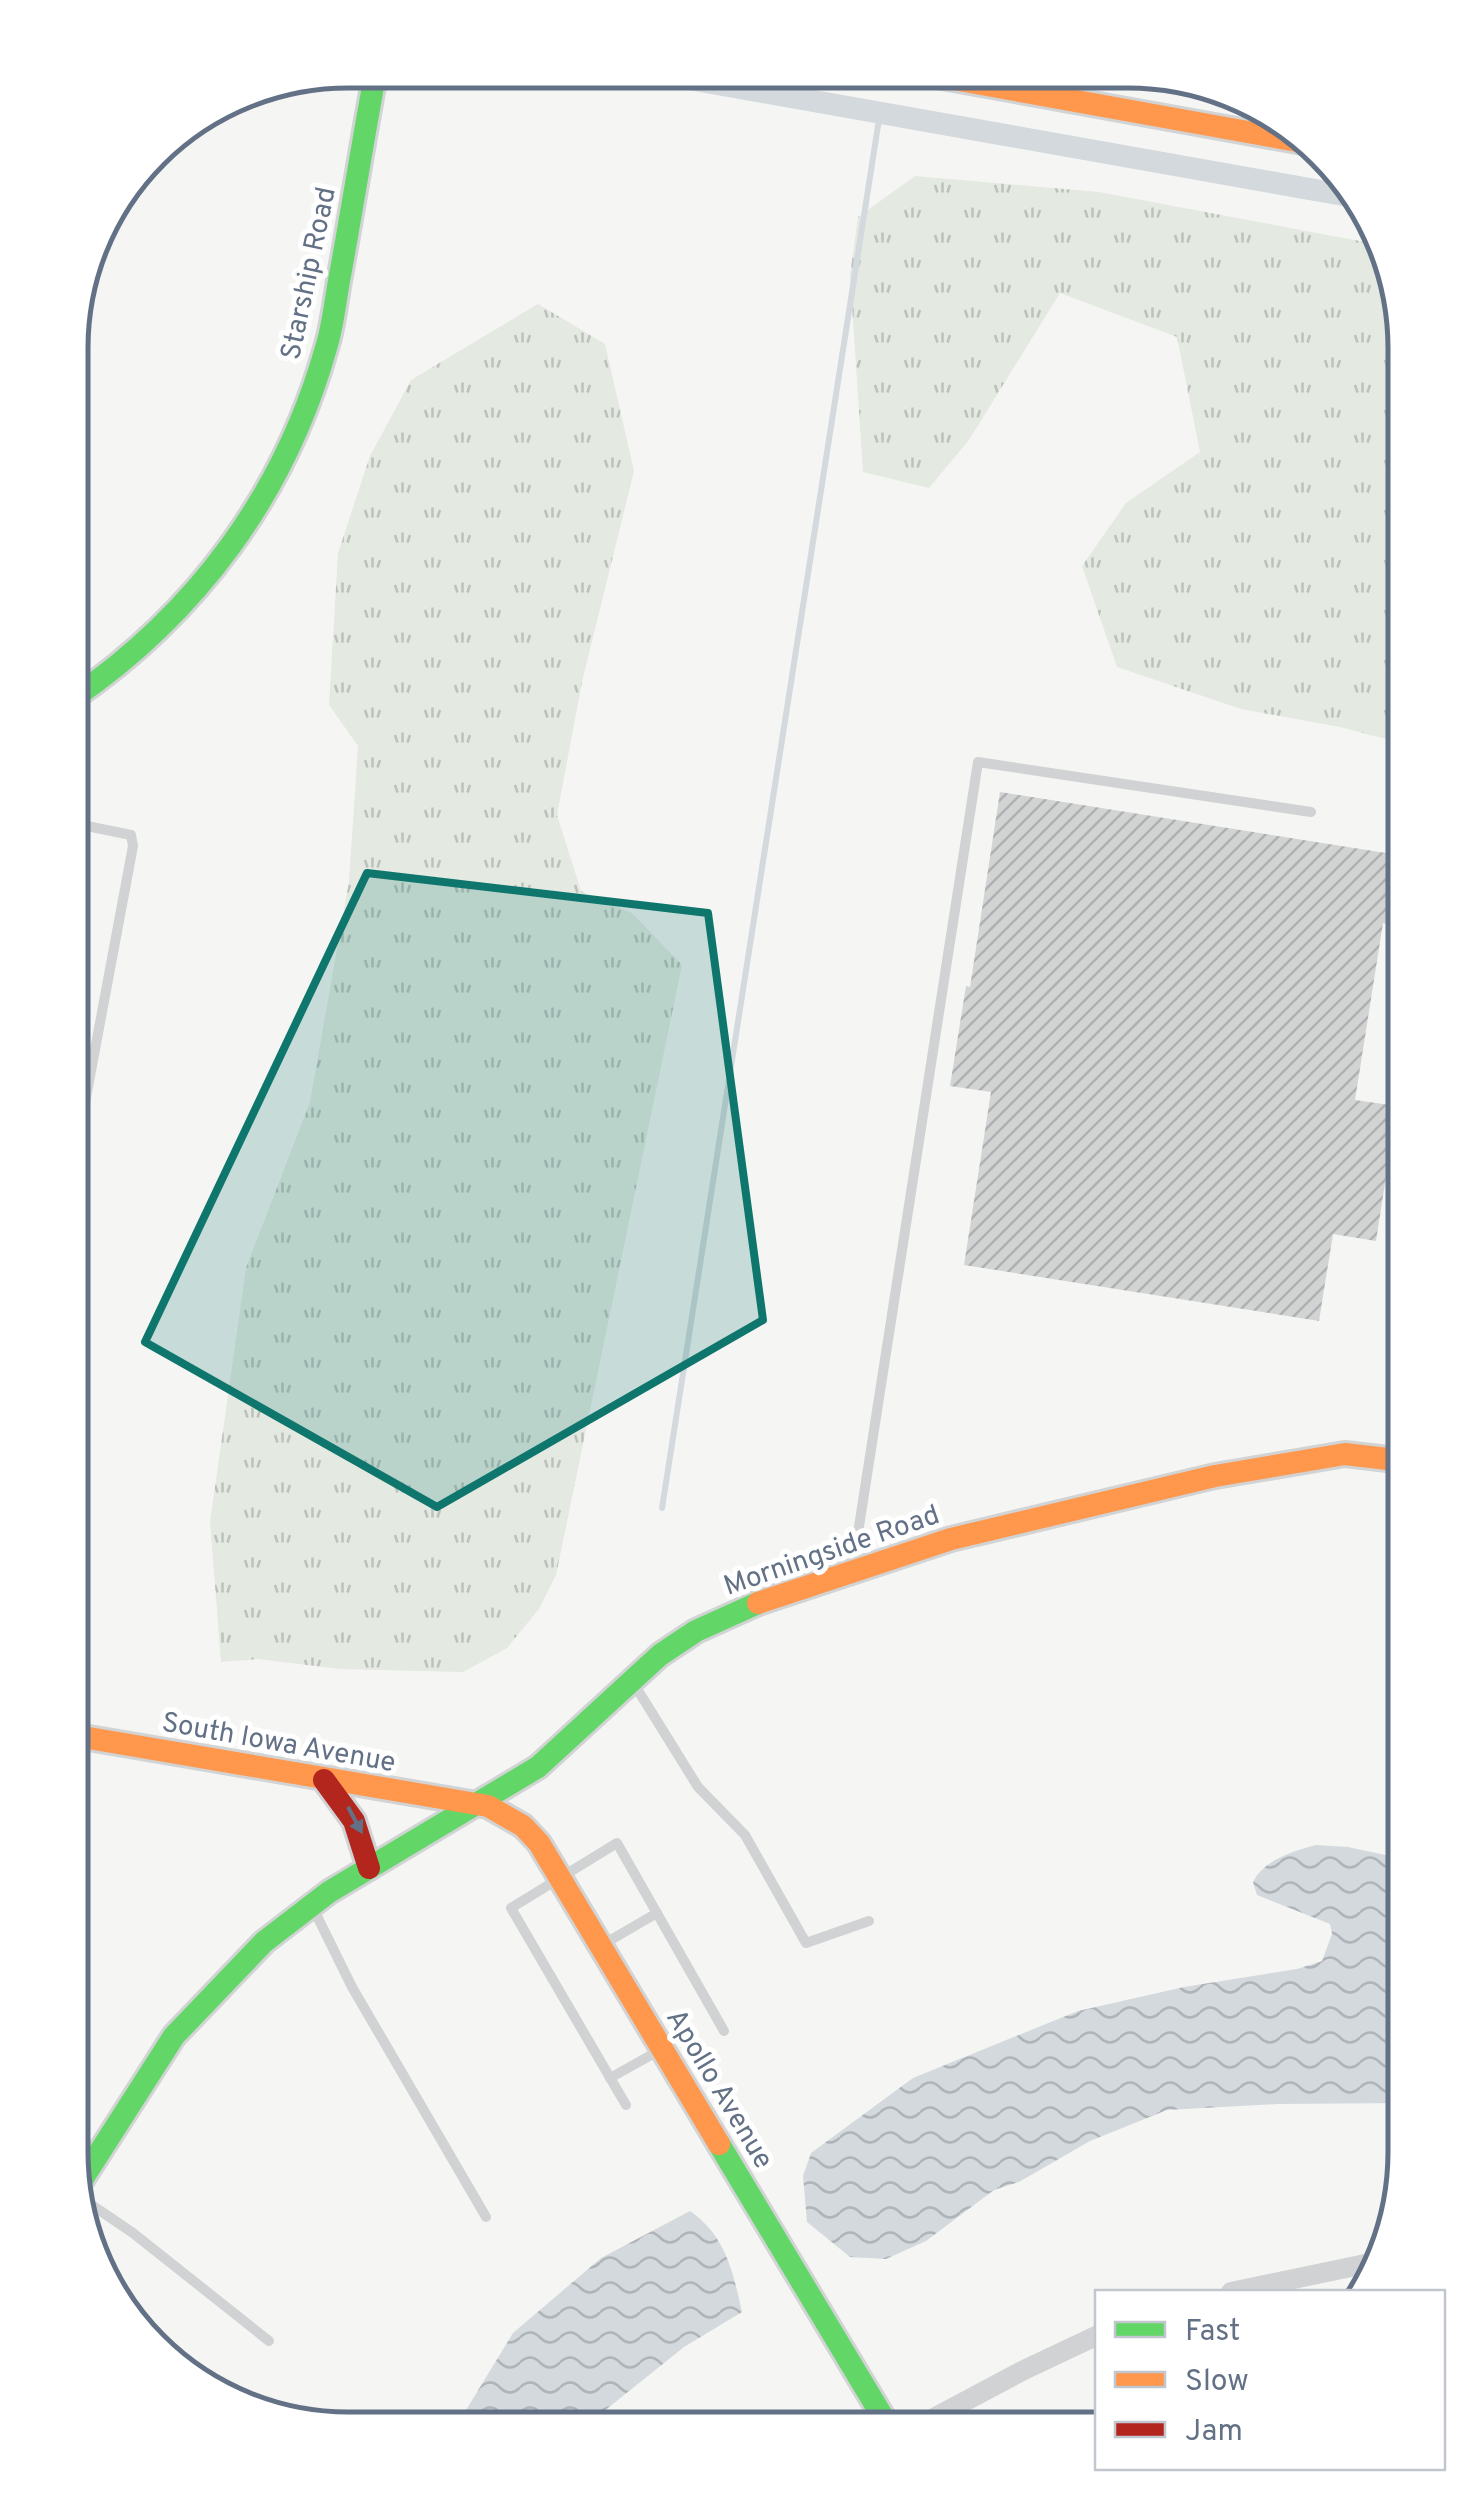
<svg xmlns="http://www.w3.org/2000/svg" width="1475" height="2500" viewBox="0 0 1475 2500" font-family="Overpass,sans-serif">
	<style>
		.built { fill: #e5e6e6 }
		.grass { fill: url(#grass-tufts) }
		.water { fill: url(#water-waves) }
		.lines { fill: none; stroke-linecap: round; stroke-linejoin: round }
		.stream { stroke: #d3d9dd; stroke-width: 6 }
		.canal { stroke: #d3d9dd; stroke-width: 22 }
		.building { fill: url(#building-hatch) }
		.fast-casing { stroke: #d1d3d4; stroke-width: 28 }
		.slow-casing { stroke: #d1d3d4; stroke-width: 28 }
		.jam-casing { stroke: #d1d3d4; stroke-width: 28 }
		.lane { stroke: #d1d2d3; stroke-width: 10 }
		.street { stroke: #d1d2d3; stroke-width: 20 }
		.fast { stroke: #63d668; stroke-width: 22 }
		.slow { stroke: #ff974d; stroke-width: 22 }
		.jam { stroke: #b3261e; stroke-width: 22 }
		.oneway { fill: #637186 }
		.marked { fill: #0f766e; fill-opacity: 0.2; stroke: #0f766e; stroke-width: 8; stroke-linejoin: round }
		.labels { text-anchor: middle; stroke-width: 10; stroke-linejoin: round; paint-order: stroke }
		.street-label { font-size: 28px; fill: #637186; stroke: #fff }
		.rim { fill: none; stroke: #637186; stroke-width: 5 }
	</style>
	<defs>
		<pattern id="grass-tufts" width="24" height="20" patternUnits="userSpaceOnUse" patternTransform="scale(2.5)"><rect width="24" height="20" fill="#e4e9e1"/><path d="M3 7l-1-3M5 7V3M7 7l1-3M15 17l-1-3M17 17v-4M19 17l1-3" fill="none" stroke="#bcc1bc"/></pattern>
		<pattern id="water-waves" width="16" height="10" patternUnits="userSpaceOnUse" patternTransform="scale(2.5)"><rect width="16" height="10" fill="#d3d9dd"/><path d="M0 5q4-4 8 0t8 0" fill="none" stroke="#afb4b9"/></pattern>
		<pattern id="building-hatch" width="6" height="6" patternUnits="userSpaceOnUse" patternTransform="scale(2.5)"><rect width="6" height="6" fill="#d2d4d4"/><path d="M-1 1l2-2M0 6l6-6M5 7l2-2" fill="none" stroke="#aeb0b2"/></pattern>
	</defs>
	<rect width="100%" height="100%" fill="#f5f6f3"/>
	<!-- built -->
	<polygon class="built" points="1091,75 1181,75 1231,100"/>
	<!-- grass -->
	<g class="grass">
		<polygon points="915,176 1099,192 1381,245 1390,258 1405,348 1405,744 1340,727 1241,709 1117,667 1082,566 1126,503 1200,452 1177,337 1060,293 969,440 929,488 863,472 850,275 858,217"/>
		<polygon points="538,304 605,344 634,471 582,682 557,815 581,891 632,913 682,965 556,1575 539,1609 507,1648 463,1672 340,1669 258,1659 221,1662 210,1522 246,1268 310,1102 349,881 358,746 329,705 338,553 370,456 411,380"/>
	</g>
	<!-- water -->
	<g class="water">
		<path d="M1316 1845 1348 1847 1404 1859V1928L1390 1938 1386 1967 1404 1968V2103L1278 2104 1167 2110 1090 2141 1019 2182 994 2190 926 2241 886 2259 850 2257 807 2222 803 2176 811 2153 913 2078 1078 2011 1184 1987 1297 1969 1322 1961 1332 1934 1330 1924 1257 1895 1253 1882C1264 1860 1293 1851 1316 1845Z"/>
		<path d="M690 2211C726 2236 733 2272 742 2312L684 2347 583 2428H450L463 2415 513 2333 601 2258Z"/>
	</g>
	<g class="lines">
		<!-- stream -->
		<polyline class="stream" points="662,1508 880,113"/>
		<!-- canal -->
		<polyline class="canal" points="650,72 1349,196"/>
	</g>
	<!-- building -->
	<polygon class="building" points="1000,792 1405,856 1405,927 1383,923 1355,1100 1397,1106 1376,1241 1333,1234 1319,1321 964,1265 991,1092 950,1086 966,986 970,987"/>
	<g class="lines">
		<defs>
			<g id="fast">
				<path d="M72 699C196 614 285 494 326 348 333 326 335 303 339 281 352 210 363 140 376 70"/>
				<polyline points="719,2144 890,2429"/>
				<polyline points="76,2189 174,2036 264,1942 329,1892 538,1767 660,1655 696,1631 758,1603"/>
			</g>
			<g id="slow">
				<polyline points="926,74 1314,144"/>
				<polyline points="758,1603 951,1539 1215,1476 1345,1454 1405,1461"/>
				<polyline points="71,1735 488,1806 523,1826 539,1843 719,2144"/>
			</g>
			<polyline id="jam" points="324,1780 354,1821 369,1868"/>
		</defs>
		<!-- fast casing -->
		<use href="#fast" class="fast-casing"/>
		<!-- slow casing -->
		<use href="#slow" class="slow-casing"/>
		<!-- jam casing -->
		<use href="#jam" class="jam-casing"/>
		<!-- lane -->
		<g class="lane">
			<polyline points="1084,101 1088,75"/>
			<polyline points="76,298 90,290 101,221"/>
			<polyline points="71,1178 133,846 131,835 72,823"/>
			<polyline points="853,1565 978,762 1311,812"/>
			<polyline points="634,1684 698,1787 745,1835 806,1943 869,1921"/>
			<polyline points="312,1906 352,1987 486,2217"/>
			<polyline points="602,1945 657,1913"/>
			<polyline points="610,2078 662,2049"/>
			<polyline points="626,2105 511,1908 617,1843 724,2031"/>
			<polyline points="77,2195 133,2233 269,2341"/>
		</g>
		<!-- street -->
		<g class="street">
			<polyline points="1231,2292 1370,2263"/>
			<polyline points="913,2429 1024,2370 1098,2335"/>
		</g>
		<!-- fast -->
		<use href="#fast" class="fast"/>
		<!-- slow -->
		<use href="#slow" class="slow"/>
		<!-- jam -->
		<use href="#jam" class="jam"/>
	</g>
	<!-- one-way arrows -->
	<defs><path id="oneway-solid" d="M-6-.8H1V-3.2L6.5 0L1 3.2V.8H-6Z" transform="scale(2.5)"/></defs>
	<use class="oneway" href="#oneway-solid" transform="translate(355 1820) rotate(62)"/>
	<!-- marked area -->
	<path class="marked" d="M367 873 708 913 763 1320 437 1507 145 1342Z"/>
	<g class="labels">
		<!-- street labels -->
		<g class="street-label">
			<text transform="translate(307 273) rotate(-78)" y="10">Starship Road</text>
			<text transform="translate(831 1549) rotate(-19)" y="10">Morningside Road</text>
			<text transform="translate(279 1741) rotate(10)" y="10">South Iowa Avenue</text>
			<text transform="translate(721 2088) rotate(59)" y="10">Apollo Avenue</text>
		</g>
	</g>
	<!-- crop -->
	<path d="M0 0H1475V2500H0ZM348 88H1128A260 260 0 0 1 1388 348V2152A260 260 0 0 1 1128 2412H348A260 260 0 0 1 88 2152V348A260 260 0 0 1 348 88Z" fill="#fff" fill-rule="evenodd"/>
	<path class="rim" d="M348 88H1128A260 260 0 0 1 1388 348V2152A260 260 0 0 1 1128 2412H348A260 260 0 0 1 88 2152V348A260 260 0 0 1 348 88Z"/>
	<!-- legend -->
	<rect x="1095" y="2290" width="350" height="180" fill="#ffffff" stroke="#c1c6cf" stroke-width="2.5"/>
	<rect x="1115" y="2322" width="50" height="15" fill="#63d668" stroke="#c1c6cf" stroke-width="2.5"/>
	<text x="1185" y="2340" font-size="30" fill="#637186">Fast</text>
	<rect x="1115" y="2372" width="50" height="15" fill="#ff974d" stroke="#c1c6cf" stroke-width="2.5"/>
	<text x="1185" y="2390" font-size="30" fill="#637186">Slow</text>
	<rect x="1115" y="2422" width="50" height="15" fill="#b3261e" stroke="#c1c6cf" stroke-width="2.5"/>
	<text x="1185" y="2440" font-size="30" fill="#637186">Jam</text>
</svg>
